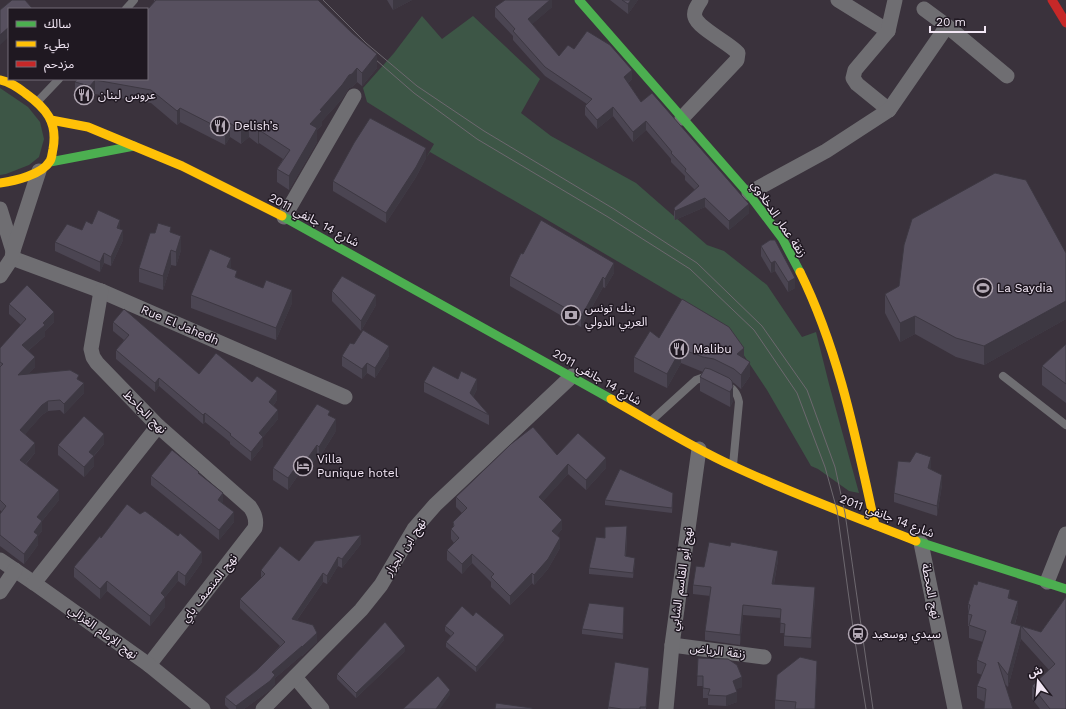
<svg xmlns="http://www.w3.org/2000/svg" width="1066" height="709" viewBox="0 0 1066 709" font-family="'Work Sans','Noto Sans Arabic',sans-serif">
	<style>
		.green { fill: #3d5646 }
		.lines { fill: none; stroke-linecap: round; stroke-linejoin: round }
		.lane { stroke: #6f6e72; stroke-width: 8 }
		.street { stroke: #6f6e72; stroke-width: 15 }
		.fast { stroke: #4caf50; stroke-width: 9 }
		.slow { stroke: #ffc107; stroke-width: 9 }
		.jam { stroke: #c62828; stroke-width: 9 }
		.tram { stroke: #6d686f; stroke-width: 1 }
		.wall { fill: #4b4552 }
		.shaded-wall { fill: #3d3842 }
		.building { fill: #57505f; stroke: #3d3842 }
		.labels { text-anchor: middle; stroke-width: 3; stroke-linejoin: round; paint-order: stroke }
		.poi-label { font-size: 12px; fill: #f2e7f5; stroke: #1f1821; text-anchor: start }
		.street-label { font-size: 12px; fill: #f2e7f5; stroke: #1f1821 }
	</style>
	<rect width="100%" height="100%" fill="#3a323c"/>
	<!-- green -->
	<g class="green">
		<polygon points="422,16 442,39 473,16 540,79 521,113 551,136 636,183 707,245 724,251 767,285 802,337 816,332 829,384 859,493 849,491 818,469 811,466 767,390 725,327 717,320 539,215 430,152 426,158 434,144 367,102 363,88 394,53"/>
		<polygon points="0,88 28,107 40,122 44,139 39,157 29,165 6,174 0,175"/>
	</g>
	<g class="lines">
		<!-- lane -->
		<g class="lane">
			<polyline points="126,9 134,0"/>
			<polyline points="38,101 59,79"/>
			<polyline points="1003,376 1066,425"/>
			<path d="M724 384C733 388 737 392 739 402L733 465"/>
			<polyline points="652,420 696,380 704,377 710,378"/>
		</g>
		<!-- street -->
		<g class="street">
			<polyline points="838,0 888,31"/>
			<polyline points="924,9 947,26 1007,76"/>
			<polyline points="889,110 857,84 853,78 855,70 888,31 895,0"/>
			<path d="M682 118 737 60 738 53C729 43 698 28 695 17 693 11 698 5 701 0"/>
			<polyline points="749,193 826,151 889,110 947,26"/>
			<polyline points="0,209 13,251"/>
			<polyline points="284,217 354,96"/>
			<polyline points="12,258 101,291 345,397"/>
			<polyline points="0,276 12,258 13,251 39,171"/>
			<path d="M101 291 91 349 93 357 97 363 158 426 250 507C255 514 257 520 255 528L149 665"/>
			<polyline points="921,543 955,709"/>
			<polyline points="0,560 34,583 149,665 203,709"/>
			<polyline points="1047,582 1066,534"/>
			<polyline points="34,583 158,426"/>
			<polyline points="0,592 15,570"/>
			<polyline points="672,645 764,657"/>
			<polyline points="295,677 322,709"/>
			<polyline points="263,709 361,610 381,585 414,529 435,505 572,376"/>
			<polyline points="666,709 672,645 699,449"/>
		</g>
		<!-- fast -->
		<g class="fast">
			<polyline points="579,0 748,193 782,238 800,272"/>
			<polyline points="50,162 134,146"/>
			<polyline points="282,216 611,399"/>
			<polyline points="916,541 1066,589"/>
		</g>
		<!-- slow -->
		<g class="slow">
			<path d="M0 80C10 82 17 87 25 93 46 108 58 122 53 149 52 153 52 158 50 161 42 175 14 181 0 183"/>
			<polyline points="51,120 88,127 182,166 282,216"/>
			<path d="M800 272C839 351 856 439 875 525"/>
			<path d="M611 399C652 422 691 447 733 466 793 494 855 517 916 541"/>
		</g>
		<!-- jam -->
		<polyline class="jam" points="1052,0 1066,23"/>
		<!-- tram -->
		<g class="tram">
			<polyline points="323,0 366,43 417,86 484,131 614,209 697,263 762,326 807,390 835,467 845,513 873,709"/>
			<polyline points="368,53 414,93 477,139 608,217 690,269 754,330 797,393 825,467 837,510 854,635 866,709"/>
		</g>
	</g>
	<!-- wall -->
	<g class="wall">
		<polygon points="154,0 318,0 377,68 362,86 357,82 352,87 349,88 342,99 322,121 322,125 317,130 317,142 289,190 277,182 277,169 283,159 259,143 258,144 249,137 241,144 230,137 225,145 180,122 177,125 151,103 95,94 90,100 75,96 75,82 78,79 147,79"/>
		<polygon points="387,0 412,0 393,10"/>
		<polygon points="552,0 552,7 532,24 559,56 574,49 632,79 628,83 641,102 749,213 729,230 705,207 675,220 674,218 674,208 695,190 685,180 685,176 671,162 671,159 646,130 633,142 613,116 597,129 585,115 585,106 587,104 545,76 513,40 513,36 495,17 495,7"/>
		<polygon points="610,0 638,0 628,14"/>
		<polygon points="426,158 416,177 386,223 333,191 333,181"/>
		<polygon points="92,224 120,229 123,240 111,266 104,263 100,272 55,251 55,242 82,230"/>
		<polygon points="171,232 181,250 176,266 171,265 163,290 139,282 139,268"/>
		<polygon points="770,240 795,288 788,292 775,271 771,273 761,256 761,246"/>
		<polygon points="1066,253 1066,319 984,365 956,357 915,334 900,342 885,313 885,294"/>
		<polygon points="523,254 614,273 605,288 603,287 581,327 510,286 510,276"/>
		<polygon points="231,269 237,278 292,303 276,340 191,308 191,295"/>
		<polygon points="332,291 376,305 361,331 332,301"/>
		<polygon points="9,304 54,322 45,331 45,336 28,351 35,367 28,374 79,380 84,393 64,414 60,410 48,411 42,415 25,434 35,453 26,464 59,500 42,521 42,531 38,536 38,545 24,564 0,546 0,514 2,512 0,510 0,348 21,325 9,314"/>
		<polygon points="113,322 199,374 252,382 277,400 273,406 278,419 263,437 263,446 251,461 230,444 230,442 205,422 203,424 159,386 155,392 116,359 116,350 124,340 113,331"/>
		<polygon points="659,338 744,358 750,376 741,389 734,383 732,382 733,401 730,407 700,391 700,377 703,372 681,363 667,388 634,372 634,357"/>
		<polygon points="1066,344 1066,403 1042,385 1042,366"/>
		<polygon points="342,356 389,356 375,378 367,373 362,379 342,366"/>
		<polygon points="424,382 477,389 473,397 489,415 489,425 424,392"/>
		<polygon points="336,431 319,458 317,457 305,474 301,471 288,490 273,480 273,468"/>
		<polygon points="104,444 94,456 94,466 84,477 58,455 58,445"/>
		<polygon points="557,455 606,468 586,490 568,474 543,501 562,529 557,535 560,548 548,569 534,585 532,583 510,605 491,587 491,582 472,563 462,574 447,560 447,550 454,543 451,539 451,529 453,528 453,522 462,513 456,507 456,497"/>
		<polygon points="931,467 930,469 942,485 937,516 894,502 894,493"/>
		<polygon points="199,475 223,504 234,522 219,540 151,485 151,476"/>
		<polygon points="673,498 672,513 605,505 605,500"/>
		<polygon points="627,531 626,556 635,563 633,578 589,574 589,568 605,538"/>
		<polygon points="101,538 202,562 185,586 178,581 165,597 165,607 150,626 107,591 100,599 74,577 74,567"/>
		<polygon points="361,544 342,568 338,566 327,584 323,582 297,620 317,642 302,656 302,655 275,678 275,684 270,690 244,709 229,709 225,705 225,697 257,670 280,646 240,608 240,599 261,578 261,570 299,561"/>
		<polygon points="778,560 774,584 815,597 811,648 784,646 784,633 780,633 781,618 743,615 740,645 705,640 705,631 710,596 693,594 693,585 704,567"/>
		<polygon points="1066,597 1066,709 1040,709 1032,699 1032,686 1049,670 1021,639 1008,687 1005,684 985,702 977,698 977,686 982,675 977,673 977,660 983,642 969,638 969,626 968,626 968,604 1010,598 1018,613 1015,624 1041,632"/>
		<polygon points="624,607 623,639 582,634 582,629"/>
		<polygon points="473,616 504,640 476,672 446,647 446,642 451,636 445,631 445,626"/>
		<polygon points="405,651 356,698 337,679 337,674"/>
		<polygon points="698,658 742,687 736,689 737,702 726,706 708,705 708,698 703,698 703,686 697,686"/>
		<polygon points="817,671 815,709 775,709 775,700"/>
		<polygon points="649,673 646,709 608,709 608,707"/>
	</g>
	<!-- shaded-wall -->
	<g class="shaded-wall">
		<polygon points="393,0 412,0 393,10"/>
		<polygon points="550,0 552,0 552,7 528,28 528,19"/>
		<polygon points="631,0 638,0 628,14 628,4"/>
		<polygon points="9,27 9,37 0,45 0,35"/>
		<polygon points="377,54 377,68 362,86 362,73"/>
		<polygon points="357,68 357,82 352,87 349,88 342,99 322,121 322,125 317,130 317,142 289,190 289,176 310,124 320,110 349,75"/>
		<polygon points="632,70 632,79 624,86 624,77"/>
		<polygon points="95,80 95,94 90,100 90,86"/>
		<polygon points="613,107 613,116 597,129 597,120"/>
		<polygon points="180,108 180,122 177,125 177,111"/>
		<polygon points="646,121 646,130 633,142 633,132"/>
		<polygon points="230,123 230,137 225,145 225,131"/>
		<polygon points="249,123 249,137 241,144 241,131"/>
		<polygon points="258,130 259,130 259,143 258,144"/>
		<polygon points="426,148 426,158 416,177 386,223 386,213"/>
		<polygon points="705,198 705,207 675,220 675,211"/>
		<polygon points="749,204 749,213 729,230 729,221"/>
		<polygon points="120,220 120,230 117,228"/>
		<polygon points="123,230 123,240 111,266 111,257"/>
		<polygon points="181,236 181,250 176,266 176,252"/>
		<polygon points="171,250 171,265 163,290 163,276"/>
		<polygon points="104,253 104,263 100,272 100,262"/>
		<polygon points="231,258 231,270 227,267"/>
		<polygon points="775,261 775,271 771,273 771,263"/>
		<polygon points="614,263 614,273 605,288 605,279"/>
		<polygon points="603,277 603,287 581,327 581,317"/>
		<polygon points="795,278 795,288 788,292 788,282"/>
		<polygon points="292,290 292,303 276,340 276,328"/>
		<polygon points="376,295 376,305 361,331 361,321"/>
		<polygon points="1066,301 1066,319 984,365 984,346"/>
		<polygon points="54,312 54,322 45,331 45,336 22,356 22,345 43,323"/>
		<polygon points="915,316 915,334 900,342 900,323"/>
		<polygon points="389,346 389,356 375,378 375,368"/>
		<polygon points="744,348 744,363 737,354"/>
		<polygon points="681,349 681,363 667,388 667,374"/>
		<polygon points="35,357 35,367 18,385 18,375"/>
		<polygon points="750,362 750,376 741,389 741,375"/>
		<polygon points="367,363 367,373 362,379 362,369"/>
		<polygon points="159,378 159,386 155,392 155,383"/>
		<polygon points="477,379 477,389 470,403 470,393"/>
		<polygon points="84,383 84,393 64,414 64,404"/>
		<polygon points="733,387 733,401 730,407 730,392"/>
		<polygon points="277,391 277,400 269,411 269,402"/>
		<polygon points="48,401 48,411 42,415 20,440 20,430 42,405"/>
		<polygon points="278,410 278,419 259,442 259,433"/>
		<polygon points="205,413 205,422 203,424 203,415"/>
		<polygon points="336,419 336,431 319,458 319,447"/>
		<polygon points="104,434 104,444 89,461 89,452"/>
		<polygon points="263,437 263,446 251,461 251,452"/>
		<polygon points="35,443 35,453 20,470 20,460"/>
		<polygon points="317,445 317,457 305,474 305,462"/>
		<polygon points="94,456 94,466 84,477 84,467"/>
		<polygon points="931,457 931,467 928,478 928,468"/>
		<polygon points="606,458 606,468 586,490 586,480"/>
		<polygon points="301,460 301,471 288,490 288,478"/>
		<polygon points="568,464 568,474 539,506 539,497"/>
		<polygon points="942,475 942,485 937,516 937,506"/>
		<polygon points="59,490 59,500 42,521 42,531 38,536 38,545 24,564 24,554 34,532 37,517"/>
		<polygon points="223,493 223,503 218,500"/>
		<polygon points="234,512 234,522 219,540 219,530"/>
		<polygon points="562,520 562,529 552,541 552,531"/>
		<polygon points="361,535 361,544 342,568 342,559"/>
		<polygon points="560,538 560,548 548,569 534,585 534,575"/>
		<polygon points="778,551 778,560 772,594 772,584"/>
		<polygon points="202,552 202,562 185,586 185,576"/>
		<polygon points="472,554 472,563 462,574 462,564"/>
		<polygon points="338,557 338,566 327,584 327,576"/>
		<polygon points="635,558 635,563 633,578 633,573"/>
		<polygon points="178,571 178,581 165,597 165,607 150,626 150,616 161,593"/>
		<polygon points="323,573 323,582 292,627 292,619"/>
		<polygon points="532,573 532,583 510,605 510,596"/>
		<polygon points="107,581 107,591 100,599 100,589"/>
		<polygon points="815,587 815,597 811,648 811,638"/>
		<polygon points="1010,590 1010,603 1008,598"/>
		<polygon points="1018,601 1018,613 1011,635 1011,623"/>
		<polygon points="743,605 743,615 740,645 740,635"/>
		<polygon points="1021,626 1021,639 1008,687 1008,675"/>
		<polygon points="317,633 317,642 302,656 302,647"/>
		<polygon points="504,635 504,640 476,672 476,667"/>
		<polygon points="302,646 302,655 275,678 275,684 270,690 244,709 236,709 236,706 272,672"/>
		<polygon points="405,646 405,651 356,698 356,693"/>
		<polygon points="817,661 817,671 815,709"/>
		<polygon points="742,677 742,687 733,691 733,681"/>
		<polygon points="450,690 450,695 440,709 436,709"/>
		<polygon points="737,692 737,702 726,706 726,696"/>
	</g>
	<!-- building -->
	<g class="building">
		<polygon points="12,0 25,0 32,8 30,9 9,9 9,27 0,35 0,10"/>
		<polygon points="156,0 318,0 352,33 377,54 362,73 357,68 352,74 349,75 342,85 320,110 322,111 310,124 317,128 289,176 277,169 290,150 259,130 258,130 249,123 241,131 230,123 225,131 180,108 177,111 151,90 95,80 90,86 75,82 78,79 147,79 147,10"/>
		<polygon points="505,0 550,0 528,19 559,56 568,45 574,49 587,31 610,45 632,70 624,77 641,102 652,93 749,204 729,221 705,198 675,211 674,208 699,186 685,171 686,169 671,153 672,152 646,121 633,132 613,107 597,120 585,106 592,99 545,67 513,31 515,29 495,7"/>
		<polygon points="622,0 631,0 628,4"/>
		<polygon points="370,118 426,148 416,167 386,213 333,181 354,143"/>
		<polygon points="995,173 1026,180 1066,253 1066,301 984,346 956,338 915,316 900,323 885,294 899,286 904,245 912,219"/>
		<polygon points="98,210 120,220 117,228 123,230 111,257 104,253 100,262 55,242 67,224 82,230 86,221 92,224"/>
		<polygon points="541,220 614,263 605,279 603,277 581,317 510,276 521,253 523,254"/>
		<polygon points="158,223 171,227 170,232 181,236 176,252 171,250 163,276 139,268 150,233 155,233"/>
		<polygon points="770,240 775,240 795,278 788,282 775,261 771,263 761,246"/>
		<polygon points="210,249 231,258 227,267 237,271 235,277 263,288 266,280 292,290 276,328 191,295"/>
		<polygon points="342,276 376,295 361,321 332,291"/>
		<polygon points="27,285 54,312 43,323 45,325 22,345 35,357 18,375 70,370 79,375 77,379 84,383 64,404 60,400 48,401 42,405 20,430 35,443 20,460 59,490 37,517 42,521 34,532 38,535 24,554 0,535 0,514 6,506 0,500 0,367 3,364 0,362 0,348 26,319 9,304"/>
		<polygon points="682,299 729,327 744,348 737,354 750,362 741,375 734,369 714,359 703,357 681,349 667,374 634,357 650,331 659,338"/>
		<polygon points="124,309 199,374 216,353 252,382 257,376 277,391 269,402 278,410 259,433 263,437 251,452 230,435 231,434 205,413 203,415 159,378 155,383 116,350 129,335 113,322"/>
		<polygon points="363,330 389,346 375,368 367,363 362,369 342,356 350,343 354,344"/>
		<polygon points="1066,344 1066,384 1042,366"/>
		<polygon points="433,366 458,379 461,371 477,379 470,393 489,415 424,382"/>
		<polygon points="705,368 710,369 729,378 732,381 733,387 730,392 700,377"/>
		<polygon points="317,404 330,411 328,415 336,419 319,447 317,445 305,462 301,460 288,478 273,468"/>
		<polygon points="84,416 104,434 89,452 94,456 84,467 58,445"/>
		<polygon points="533,427 557,455 578,433 606,458 586,480 568,464 539,497 562,520 552,531 560,538 548,559 534,575 532,573 510,596 491,577 494,574 472,554 462,564 447,550 459,538 451,529 454,526 453,522 467,508 456,497 511,444"/>
		<polygon points="172,450 199,472 198,473 223,493 218,500 234,512 219,530 151,476"/>
		<polygon points="916,452 931,457 928,468 942,475 937,506 894,493 898,461 910,462"/>
		<polygon points="620,469 673,493 672,508 605,500"/>
		<polygon points="127,504 140,514 145,511 178,536 180,533 202,552 185,576 178,571 161,593 165,597 150,616 107,581 100,589 74,567 100,536 101,538"/>
		<polygon points="627,526 625,556 635,558 633,573 589,568 596,537 605,538 605,527"/>
		<polygon points="361,535 342,559 338,557 327,576 323,573 292,619 313,625 317,633 302,647 302,646 272,672 275,675 270,681 236,706 225,697 257,670 285,642 240,599 265,574 261,570 280,546 299,561 315,541"/>
		<polygon points="709,542 730,546 731,542 778,551 772,584 815,587 811,638 784,636 785,624 780,623 781,609 743,605 740,635 705,631 711,587 693,585 696,566 704,567"/>
		<polygon points="978,581 1010,590 1008,598 1018,601 1011,623 1041,632 1066,597 1066,709 1050,709 1032,686 1055,664 1021,626 1008,675 998,662 1013,709 984,709 986,689 977,686 986,664 977,660 986,631 969,625 972,615 968,614 970,605 968,604 974,584 977,585"/>
		<polygon points="589,603 624,607 623,634 582,629"/>
		<polygon points="462,606 473,616 476,612 504,635 476,667 446,642 454,633 445,626"/>
		<polygon points="385,622 405,646 356,693 337,674"/>
		<polygon points="800,657 817,661 815,709 795,709 796,702 775,700 777,675"/>
		<polygon points="698,658 728,659 737,665 742,677 733,681 737,692 726,696 708,695 710,689 703,688 703,676 697,676"/>
		<polygon points="615,662 649,668 646,707 640,707 640,709 622,709 608,707"/>
		<polygon points="438,676 450,690 436,709 403,709"/>
		<polygon points="496,703 532,708 532,709 495,709"/>
	</g>
	<!-- icons -->
	<defs>
		<symbol id="restaurant-ring" viewBox="-11 -11 22 22"><circle r="9.5" fill="#1f1821" stroke="#b2a8b4" stroke-width="1.5"/><path d="M-5-6h1v4h1v-4h1v4h1v-4h1v5L-1.5 .5V6h-2V.5L-5-1ZM5-6V6H3V1.5H1.5Q1.5-4 5-6Z" fill="#b2a8b4"/></symbol>
		<symbol id="stadium-ring" viewBox="-11 -11 22 22"><circle r="9.5" fill="#1f1821" stroke="#b2a8b4" stroke-width="1.5"/><path d="M0-5a6.5 5 0 1 0 0 10a6.5 5 0 1 0 0-10ZM-3.5-1.8h7v3.6h-7Z" fill="#b2a8b4"/></symbol>
		<symbol id="bank-ring" viewBox="-11 -11 22 22"><circle r="9.5" fill="#1f1821" stroke="#b2a8b4" stroke-width="1.5"/><path d="M-6-4H6V4H-6ZM0-2.3a2.3 2.3 0 1 0 0 4.6a2.3 2.3 0 1 0 0-4.6Z" fill="#b2a8b4"/></symbol>
		<symbol id="hotel-ring" viewBox="-11 -11 22 22"><circle r="9.5" fill="#1f1821" stroke="#b2a8b4" stroke-width="1.5"/><path d="M-6-4.5h1.5V1H6V5H4.5V3h-9V5H-6ZM-4 0a1.8 1.8 0 1 1 3.6 0ZM.5 0V-2.5h3Q6-2.5 6 0Z" fill="#b2a8b4"/></symbol>
		<symbol id="station-ring" viewBox="-11 -11 22 22"><circle r="9.5" fill="#1f1821" stroke="#b2a8b4" stroke-width="1.5"/><path d="M-3-6H3Q5-6 5-4V2Q5 4 3 4L4.5 6H3L1.5 4h-3L-3 6H-4.5L-3 4Q-5 4-5 2V-4Q-5-6-3-6ZM-3.5-4v3h7v-3ZM-3.5 1v1.5H-2V1ZM2 1v1.5H3.5V1Z" fill="#b2a8b4"/></symbol>
	</defs>
	<g fill-rule="evenodd">
		<use href="#restaurant-ring" x="73" y="84" width="22" height="22"/>
		<use href="#restaurant-ring" x="209" y="115" width="22" height="22"/>
		<use href="#stadium-ring" x="972" y="277" width="22" height="22"/>
		<use href="#bank-ring" x="560" y="304" width="22" height="22"/>
		<use href="#restaurant-ring" x="668" y="338" width="22" height="22"/>
		<use href="#hotel-ring" x="292" y="455" width="22" height="22"/>
		<use href="#station-ring" x="847" y="623" width="22" height="22"/>
	</g>
	<g class="labels">
		<!-- poi labels -->
		<g class="poi-label">
			<text x="98" y="99">عروس لبنان</text>
			<text x="234" y="130">Delish’s</text>
			<text x="997" y="292">La Saydia</text>
			<text x="585" y="312">بنك تونس<tspan x="585" dy="14">العربي الدولي</tspan></text>
			<text x="693" y="353">Malibu</text>
			<text x="317" y="463">Villa<tspan x="317" dy="14">Punique hotel</tspan></text>
			<text x="872" y="638">سيدي بوسعيد</text>
		</g>
		<!-- street labels -->
		<g class="street-label">
			<text transform="translate(779 219) rotate(56)" y="4">زنقة عمار الدخلاوي</text>
			<text transform="translate(314 220) rotate(28)" y="4">شارع 14 جانفي 2011</text>
			<text transform="translate(180 325) rotate(23)" y="4">Rue El Jahedh</text>
			<text transform="translate(597 377) rotate(30)" y="4">شارع 14 جانفي 2011</text>
			<text transform="translate(145 412) rotate(45)" y="4">نهج الجاحظ</text>
			<text transform="translate(887 516) rotate(21)" y="4">شارع 14 جانفي 2011</text>
			<text transform="translate(405 547) rotate(-57)" y="4">نهج ابن الجزار</text>
			<text transform="translate(681 579) rotate(-82)" y="4">نهج أبو القاسم الشابي</text>
			<text transform="translate(209 588) rotate(-52)" y="4">نهج المنصف باي</text>
			<text transform="translate(931 591) rotate(79)" y="4">نهج المحطة</text>
			<text transform="translate(103 632) rotate(36)" y="4">نهج الإمام الغزالي</text>
			<text transform="translate(718 651) rotate(7)" y="4">زنقة الرياض</text>
		</g>
	</g>
	<!-- legend -->
	<rect x="8" y="8" width="140" height="72" fill="#1f1821" stroke="#736b76"/>
	<rect x="16" y="21" width="20" height="6" fill="#4caf50" stroke="#736b76"/>
	<text x="44" y="28" font-size="12" fill="#f2e7f5">سالك</text>
	<rect x="16" y="41" width="20" height="6" fill="#ffc107" stroke="#736b76"/>
	<text x="44" y="48" font-size="12" fill="#f2e7f5">بطيء</text>
	<rect x="16" y="61" width="20" height="6" fill="#c62828" stroke="#736b76"/>
	<text x="44" y="68" font-size="12" fill="#f2e7f5">مزدحم</text>
	<!-- north arrow -->
	<g transform="translate(1038 681) rotate(344)" stroke="#1f1821" stroke-width="3" paint-order="stroke">
	<path d="M0-3L7 15L0 10L-7 15Z" fill="#f2e7f5"/>
	<text y="-6" font-size="11" font-weight="bold" text-anchor="middle" fill="#f2e7f5">ش</text>
	</g>
	<!-- scale -->
	<path d="M930 26v6h55v-6" fill="none" stroke="#f2e7f5" stroke-width="2"/>
	<text x="936" y="26" font-size="12" fill="#f2e7f5" stroke="#1f1821" stroke-width="3" paint-order="stroke">20 m</text>
</svg>
